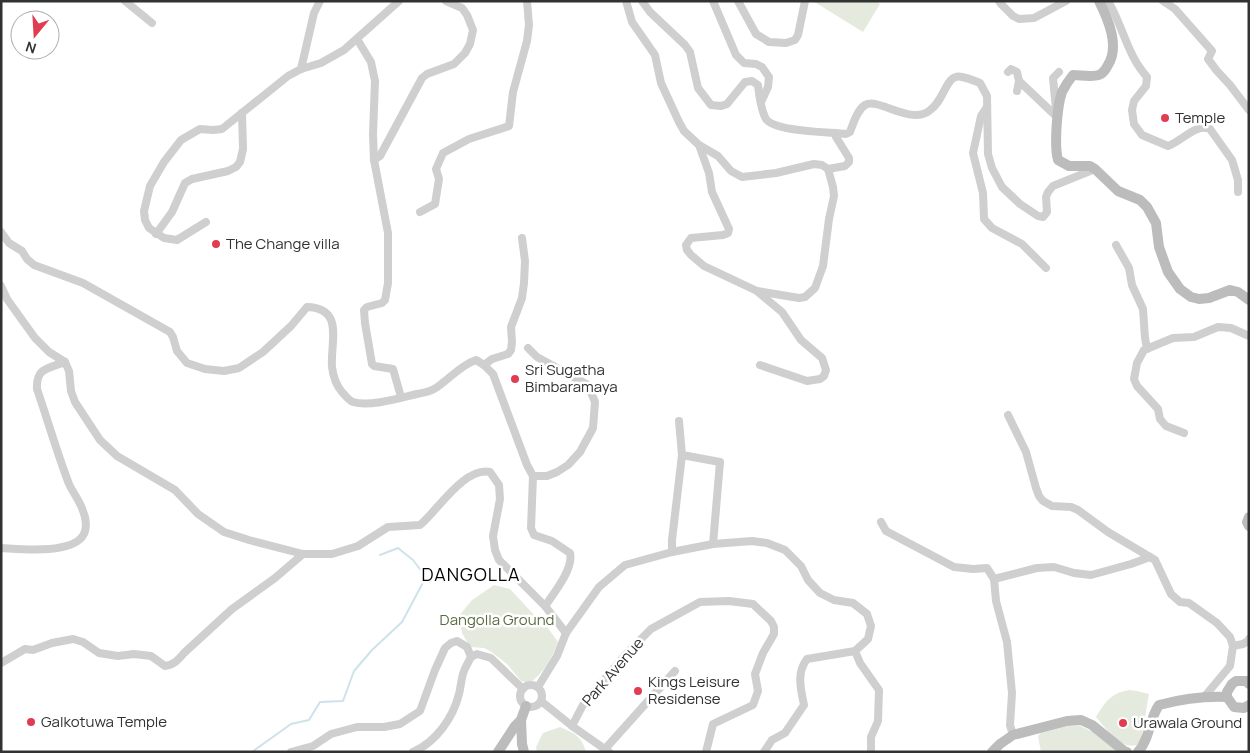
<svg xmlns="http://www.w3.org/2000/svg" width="1250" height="753" viewBox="0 0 1250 753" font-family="Manrope,sans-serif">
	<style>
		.green { fill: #e5eade }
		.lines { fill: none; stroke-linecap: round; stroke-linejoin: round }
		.stream { stroke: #cee2ec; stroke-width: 2 }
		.street { stroke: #cfcfcf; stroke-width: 8 }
		.secondary { stroke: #bcbcbc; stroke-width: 10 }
		.poi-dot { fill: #e03c52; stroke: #fff; stroke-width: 2 }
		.labels { text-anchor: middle; stroke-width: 5; stroke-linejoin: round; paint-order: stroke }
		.poi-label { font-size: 15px; fill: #323232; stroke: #fff; text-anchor: start }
		.park-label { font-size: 15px; fill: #576d3f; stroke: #fff }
		.street-label { font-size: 15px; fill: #323232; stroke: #fff }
		.quarter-label { font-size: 18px; letter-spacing: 1px; fill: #000; stroke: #fff }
	</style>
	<rect width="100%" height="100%" fill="#fff"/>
	<!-- green -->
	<g class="green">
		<polygon points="813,1 876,1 880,4 863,32"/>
		<path d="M494 585 510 589 537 618 548 628 558 642C551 660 545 671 530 683L521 681 507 664 490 651 484 648 470 647 462 633 459 616 472 600Z"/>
		<path d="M1129 690 1137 691 1149 694 1141 739 1137 745C1120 750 1106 728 1096 717 1105 702 1111 693 1129 690Z"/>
		<polygon points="1068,726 1080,726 1093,732 1118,752 1041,752 1038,736 1041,733"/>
		<path d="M560 727C574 733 582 736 586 752H537L536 747 543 733Z"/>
	</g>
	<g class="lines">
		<!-- stream -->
		<polyline class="stream" points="252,752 291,724 309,720 320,702 343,701 354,671 372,650 402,622 426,577 413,560 398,548 380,555"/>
		<!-- street -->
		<g class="street">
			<polyline points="125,1 152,23"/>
			<polyline points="626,1 632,22 655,55 661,83 679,122 684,131 699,145 718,156 731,171 742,177 776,173 814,164 822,165 828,169 833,187 834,196 829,219 823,266 815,288 805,297 799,298 757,291 704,266 691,255 687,250 686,245 691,238 723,235 728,233 729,229 712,192 709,173 699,145"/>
			<path d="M642 1 650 12 685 45 690 52 698 88 711 105 721 106 727 104 745 82 752 81 758 85C759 94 762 112 766 119 774 132 831 132 846 134L850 132C853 124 857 110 865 105 878 97 910 125 929 111 941 103 943 89 951 80 954 77 958 76 962 77 968 78 975 81 980 83L987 96 988 154 992 168 1002 187 1020 204 1038 216 1043 217 1047 212 1046 197 1048 192 1053 186 1095 169"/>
			<polyline points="713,1 736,55 744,63 756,64 762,67 769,77 768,87 761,102"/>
			<polyline points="738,1 756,34 769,42 786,43 795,40 798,35 805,1"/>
			<polyline points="999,1 1001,4 1013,16 1019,19 1034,18 1066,1"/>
			<path d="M1108 1C1123 26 1127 55 1147 77L1146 86 1134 101 1132 110 1134 124 1142 135 1168 146C1182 141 1196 123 1210 129L1232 160 1238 180V192"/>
			<polyline points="1163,1 1175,9 1212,51 1208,59 1217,71 1230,85 1249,110"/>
			<polyline points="357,39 371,62 375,81 373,134 374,160 388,233 388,283 385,300 382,303 367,307 364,310 365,323 372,364 374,366 393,369 401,397"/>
			<polyline points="301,69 314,13 320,1"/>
			<polyline points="1008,72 1011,69 1017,72 1019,81"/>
			<polyline points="1017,91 1019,81 1057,117"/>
			<polyline points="987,107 981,116 973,153 983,193 984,219 992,228 1022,244 1046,268"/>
			<polyline points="1056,109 1053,78 1059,72"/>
			<polyline points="374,160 380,156 422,78 427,74 454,64 465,53 470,44 473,30 467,15 462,8 446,1"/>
			<polyline points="828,169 845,166 849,162 849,158 836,137 835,133"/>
			<polyline points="420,212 435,204 439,179 436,169 443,153 469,139 509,126 513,92 527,41 529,25 527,1"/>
			<polyline points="206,222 177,240 164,238 149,228 145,220 144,211 150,186 164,162 181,140 200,129 213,130 222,129 288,76 301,69 321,63 344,50 399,1"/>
			<path d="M1 232 9 243 22 251 27 259 34 265 83 283 170 332 173 337 177 351 187 363 205 369 224 371 239 368 263 352 291 326 307 307C345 308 330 343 332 367 333 375 336 385 342 392 345 395 348 400 353 402 370 407 400 398 417 394 422 393 428 392 432 390 437 388 441 384 445 381 455 373 464 364 476 360L484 365 493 374 527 465 533 476 531 528 534 535 552 541 570 553C574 568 554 593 545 606"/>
			<polyline points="156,234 172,212 185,183 192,179 228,171 236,167 240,162 243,149 242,113"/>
			<polyline points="1116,245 1129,268 1132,285 1143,309 1145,338 1147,349"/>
			<path d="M1 286 7 299 35 338 49 352 65 362 69 371 71 391 75 402 100 440 117 456 175 490 198 514 224 532 249 540 303 554H332L358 546 388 527 420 525C438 510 464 467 490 472L499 485 500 499 493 536 495 550 499 560 545 606 566 633"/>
			<polyline points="758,292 782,312 801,340 822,358 826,370 824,376 820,379 807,381 760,365"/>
			<polyline points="528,348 537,357 588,385 595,402 593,428 580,452 568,465 557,472 547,476 533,476"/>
			<polyline points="484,365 492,359 508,354 511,350 512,342 511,327 522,298 524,283 525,261 522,238"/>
			<polyline points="1008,415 1026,452 1036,488 1039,496 1043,501 1052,506 1071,507 1078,510 1108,532 1155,560 1171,594 1180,602 1189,603 1217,623 1230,637 1233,646 1230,666 1205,696"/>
			<polyline points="1184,433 1166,426 1160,419 1158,409 1137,386 1134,379 1137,363 1144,350 1173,338 1194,337 1218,327 1231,328 1249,336"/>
			<polyline points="682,455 720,462 713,544"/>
			<polyline points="881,522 886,531 954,567 973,569 987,568 994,579 996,601 1007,642 1012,693 1010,725 1013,735"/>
			<path d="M1 548C22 549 68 554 82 537 88 530 86 518 83 511 80 501 73 493 69 484 57 453 48 421 37 389 36 368 47 369 65 362"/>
			<polyline points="672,552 672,540 682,455 679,421"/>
			<polyline points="994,579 1037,568 1054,567 1074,573 1091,575 1131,564 1150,557"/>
			<polyline points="1233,646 1243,644 1248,641 1249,639"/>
			<path d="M1 663 25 649 33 650 52 643 73 639 83 642 99 653 118 656 134 654 151 656 165 666C174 665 179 659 184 653L232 609 275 578 303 554"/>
			<circle cx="531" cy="696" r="11"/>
			<polyline points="538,687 557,656 566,633 599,587 625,565 672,552 713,544 752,541 767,543 785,550 801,566 808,580 820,593 834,600 853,603 867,614 871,626 868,639 855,651 860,663 879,690 878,721 871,737 871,752"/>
			<polyline points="541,701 572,726 609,752"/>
			<polyline points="572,726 583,705 625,655 651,629 700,602 729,601 753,604 771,621 774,627 774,634 763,653 755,674 758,691 753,705 713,724 706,752"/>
			<polyline points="605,749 675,671"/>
			<polyline points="291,752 313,746 331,734 357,727 384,727 400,724 420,711 435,670 445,648 451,643 457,641 467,647 471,657"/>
			<path d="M413 752C436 742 453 718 459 694 461 687 461 678 464 671 466 666 469 661 471 657L477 654 491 658 523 689"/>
			<path d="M764 752 772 740 785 733 804 705C801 690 796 673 807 659L855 651"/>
		</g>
		<!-- secondary -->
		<g class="secondary">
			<path d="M1099 1C1108 19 1120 46 1108 65 1106 69 1104 72 1101 74 1094 78 1081 75 1073 75 1069 80 1065 86 1062 92 1057 106 1054 146 1058 160L1069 166H1090L1095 169 1118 191 1140 200 1147 207 1156 223 1159 247 1168 272 1180 289 1191 297 1199 299 1209 298 1230 290 1238 292 1249 300"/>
			<polyline points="1249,517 1247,522 1249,526"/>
			<polyline points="1249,684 1246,681 1236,681 1232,684 1227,692 1227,697 1234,707 1244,708 1249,705"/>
			<polyline points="521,720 522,744 524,752"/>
			<polyline points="498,752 515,726 521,720 526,706"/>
			<polyline points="992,752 1000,744 1013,735 1067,721 1081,720 1092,725 1124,751 1127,752"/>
			<path d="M1138 752C1150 739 1149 719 1159 705 1182 699 1204 696 1227 697"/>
		</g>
	</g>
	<!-- markers -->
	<g class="poi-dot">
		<circle cx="1165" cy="118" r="5"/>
		<circle cx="216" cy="244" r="5"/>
		<circle cx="515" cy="379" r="5"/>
		<circle cx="638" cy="691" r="5"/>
		<circle cx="31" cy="722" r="5"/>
		<circle cx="1123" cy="723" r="5"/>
	</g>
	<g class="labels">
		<!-- poi labels -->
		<g class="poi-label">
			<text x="1175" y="123">Temple</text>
			<text x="226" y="249">The Change villa</text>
			<text x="525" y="375">Sri Sugatha<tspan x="525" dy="17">Bimbaramaya</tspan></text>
			<text x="648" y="687">Kings Leisure<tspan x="648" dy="17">Residense</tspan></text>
			<text x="41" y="727">Galkotuwa Temple</text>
			<text x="1133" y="728">Urawala Ground</text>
		</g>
		<!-- park labels -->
		<g class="park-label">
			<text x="497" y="625">Dangolla Ground</text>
		</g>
		<!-- street labels -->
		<g class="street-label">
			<text transform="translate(613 672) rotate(-49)" y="5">Park Avenue</text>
		</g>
		<!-- quarter labels -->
		<g class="quarter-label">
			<text x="471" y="581">DANGOLLA</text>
		</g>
	</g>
	<!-- border -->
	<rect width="1250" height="753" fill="none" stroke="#323232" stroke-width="5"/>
	<!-- north arrow -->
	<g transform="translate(35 35) rotate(198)"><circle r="24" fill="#ffffff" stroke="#adadad"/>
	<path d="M0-4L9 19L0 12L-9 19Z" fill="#e03c52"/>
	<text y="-8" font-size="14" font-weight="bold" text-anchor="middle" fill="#323232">N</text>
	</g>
</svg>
